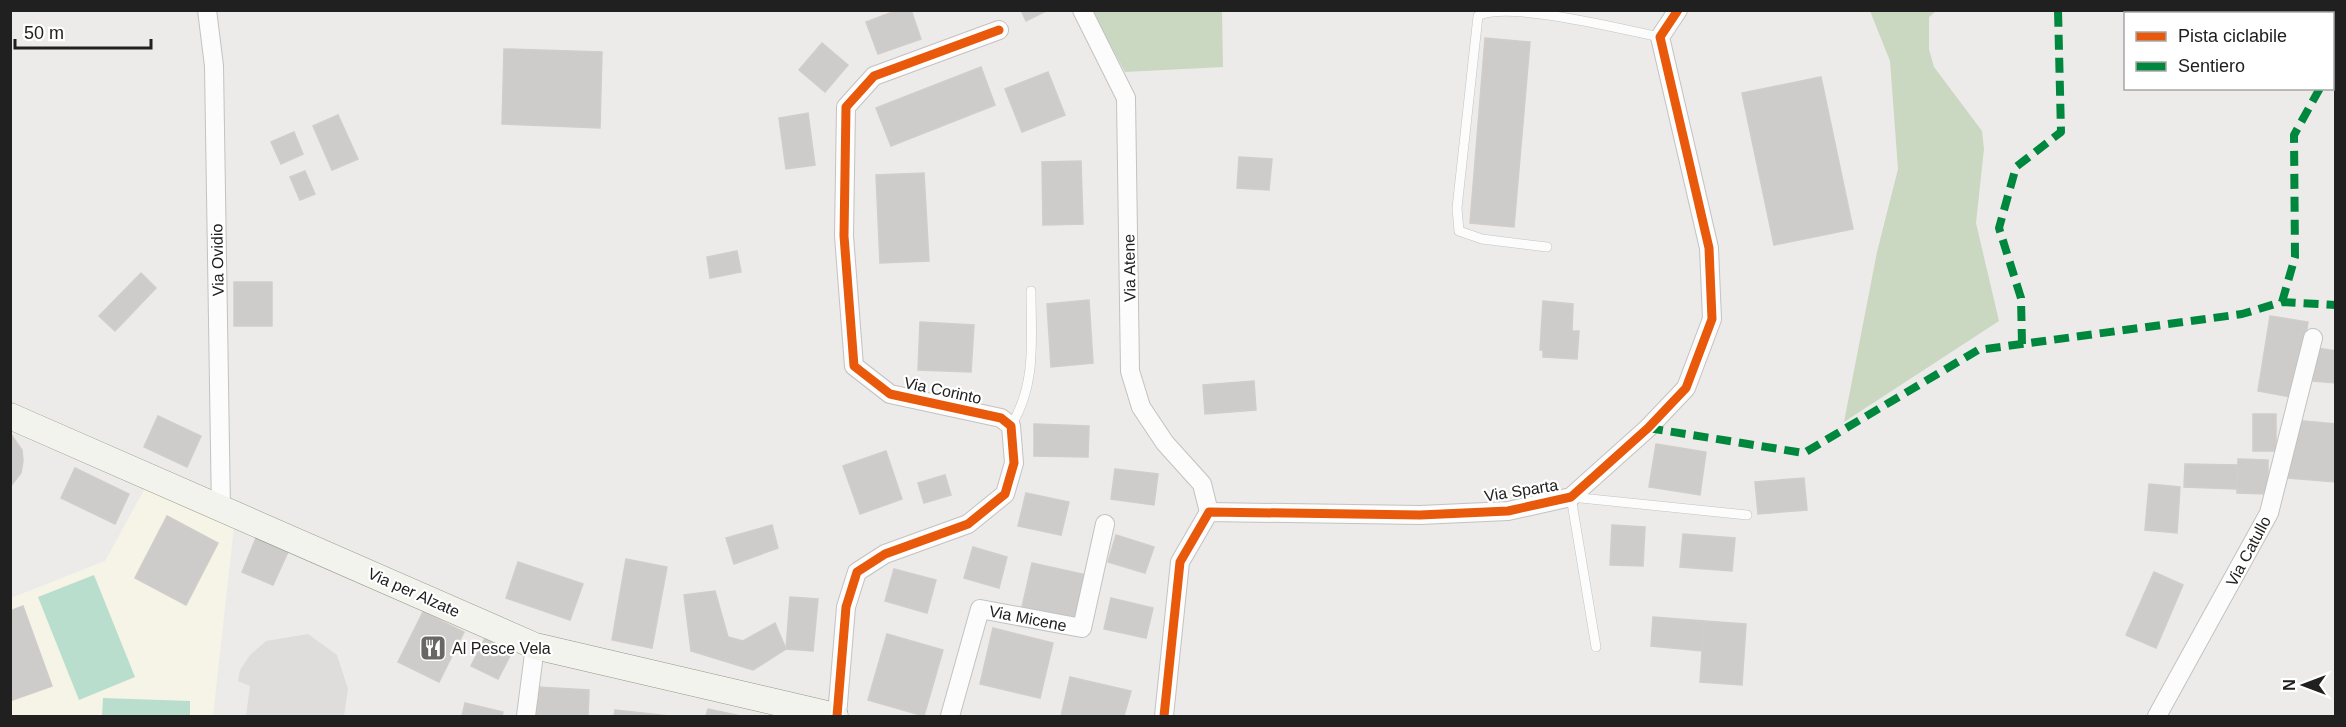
<svg xmlns="http://www.w3.org/2000/svg" width="2346" height="727" viewBox="0 0 2346 727" font-family="Helvetica,sans-serif">
	<style>
		.education { fill: #f5f4e6 }
		.forest { fill: #cad8c1 }
		.pitch { fill: #b9dece }
		.parking { fill: #dedddc }
		.building { fill: #ceccca; stroke: #d0cdca; stroke-width: 1.5 }
		.lines { fill: none; stroke-linecap: round; stroke-linejoin: round }
		.lane-casing { stroke: #c3c2c1; stroke-width: 10 }
		.street-casing { stroke: #c3c2c1; stroke-width: 20 }
		.secondary-casing { stroke: #949583; stroke-width: 27 }
		.lane { stroke: #fcfcfc; stroke-width: 9 }
		.street { stroke: #fcfcfc; stroke-width: 18 }
		.secondary { stroke: #f2f3ec; stroke-width: 26 }
		.quiet { stroke: #00873e; stroke-width: 8; stroke-dasharray: 15 8; stroke-linecap: butt }
		.cycleway-casing { stroke: #fff; stroke-width: 13 }
		.cycleway { stroke: #e8590c; stroke-width: 9 }
		.labels { text-anchor: middle; stroke-width: 4.5; stroke-linejoin: round; paint-order: stroke }
		.street-label { font-size: 16px; fill: #202020; stroke: #fff }
		.poi-label { font-size: 16px; fill: #202020; stroke: #fff; text-anchor: start }
	</style>
	<rect width="100%" height="100%" fill="#edebe9"/>
	<!-- education -->
	<polygon class="education" points="145,488 234,527 213,716 11,716 11,598 105,561"/>
	<!-- forest -->
	<g class="forest">
		<polygon points="1092,11 1222,11 1223,67 1125,72"/>
		<polygon points="1870,11 1936,11 1929,17 1929,49 1934,67 1982,131 1984,149 1976,223 1999,321 1844,422 1877,252 1898,169 1890,61"/>
	</g>
	<!-- pitch -->
	<g class="pitch">
		<polygon points="94,575 135,677 79,700 38,597"/>
		<polygon points="103,698 190,701 190,716 102,716"/>
	</g>
	<!-- parking -->
	<polygon class="parking" points="308,634 337,655 348,689 344,716 246,716 250,686 238,681 240,670 250,655 266,641"/>
	<!-- building -->
	<g class="building">
		<polygon points="898,10 911,10 921,39 878,54 866,22"/>
		<polygon points="1021,10 1048,10 1026,21"/>
		<polygon points="1485,38 1530,42 1514,227 1470,223"/>
		<polygon points="822,43 848,65 825,92 799,70"/>
		<polygon points="504,49 602,52 600,128 502,124"/>
		<polygon points="981,67 995,105 891,146 876,108"/>
		<polygon points="1048,72 1065,115 1022,132 1005,89"/>
		<polygon points="1821,77 1853,229 1774,245 1742,93"/>
		<polygon points="808,113 815,165 786,169 779,118"/>
		<polygon points="338,115 358,159 332,170 313,126"/>
		<polygon points="294,132 303,154 281,164 271,142"/>
		<polygon points="1239,157 1272,159 1269,190 1237,188"/>
		<polygon points="1081,161 1083,224 1043,225 1042,162"/>
		<polygon points="305,171 315,194 300,200 290,177"/>
		<polygon points="924,173 929,261 880,263 876,175"/>
		<polygon points="737,251 741,272 710,278 707,257"/>
		<polygon points="141,273 156,288 115,331 99,316"/>
		<rect x="234" y="282" width="38" height="44"/>
		<polygon points="1089,300 1093,363 1051,367 1047,304"/>
		<polygon points="1543,301 1573,304 1572,331 1579,331 1577,359 1543,357 1543,350 1540,350"/>
		<polygon points="2270,316 2308,322 2296,398 2258,391"/>
		<polygon points="920,322 974,325 971,372 918,370"/>
		<polygon points="2317,348 2336,351 2336,383 2313,381"/>
		<polygon points="1254,381 1256,410 1205,414 1203,385"/>
		<rect x="2253" y="414" width="23" height="37"/>
		<polygon points="158,416 201,436 187,467 144,447"/>
		<polygon points="2293,420 2336,424 2336,482 2288,478"/>
		<polygon points="1034,424 1089,426 1088,457 1034,456"/>
		<polygon points="10,433 22,450 23,461 21,473 10,487"/>
		<polygon points="1656,444 1706,452 1700,495 1649,487"/>
		<polygon points="886,451 902,499 860,514 843,466"/>
		<polygon points="2238,459 2268,460 2268,494 2237,493"/>
		<polygon points="2185,464 2238,465 2237,489 2184,487"/>
		<polygon points="75,468 129,494 115,524 61,498"/>
		<polygon points="1115,469 1158,474 1154,505 1111,499"/>
		<polygon points="945,475 951,495 924,503 918,483"/>
		<polygon points="1804,478 1807,510 1758,514 1755,482"/>
		<polygon points="2149,484 2180,487 2177,533 2145,530"/>
		<polygon points="1026,493 1069,502 1061,535 1018,526"/>
		<polygon points="167,516 218,543 186,605 135,578"/>
		<polygon points="772,525 778,548 734,564 726,538"/>
		<polygon points="1612,525 1645,527 1643,566 1610,565"/>
		<polygon points="1683,534 1735,538 1732,571 1680,567"/>
		<polygon points="1116,535 1154,547 1145,573 1108,562"/>
		<polygon points="256,538 288,552 273,585 242,572"/>
		<polygon points="973,547 1007,557 999,588 964,578"/>
		<polygon points="626,559 667,567 652,648 612,640"/>
		<polygon points="518,562 583,584 570,620 506,598"/>
		<polygon points="1032,563 1087,575 1077,619 1022,607"/>
		<polygon points="894,569 936,580 927,613 885,601"/>
		<polygon points="2154,572 2183,585 2156,648 2126,635"/>
		<polygon points="715,591 728,637 743,641 775,623 786,649 753,670 691,651 684,595"/>
		<polygon points="790,597 818,599 813,651 786,649"/>
		<polygon points="1111,598 1153,608 1146,638 1104,629"/>
		<polygon points="23,606 52,686 10,701 10,611"/>
		<polygon points="423,612 464,632 439,682 398,662"/>
		<polygon points="1653,617 1704,621 1703,651 1651,646"/>
		<polygon points="1704,621 1746,624 1742,685 1700,682"/>
		<polygon points="993,628 1053,643 1040,698 980,684"/>
		<polygon points="887,634 943,650 924,716 868,700"/>
		<polygon points="486,636 513,650 498,679 471,666"/>
		<polygon points="1070,677 1131,691 1124,716 1061,716"/>
		<polygon points="537,687 589,690 588,716 535,716"/>
		<polygon points="465,703 503,712 502,716 462,716"/>
		<polygon points="708,709 741,716 706,716"/>
		<polygon points="615,710 670,716 614,716"/>
	</g>
	<g class="lines">
		<defs>
			<g id="lane">
				<path d="M1547 247 1482 239 1459 231 1457 208 1478 16C1508 0 1624 30 1660 37"/>
				<path d="M1011 426C1037 383 1031 340 1031 291"/>
				<polyline points="1596,647 1571,497 1747,515"/>
			</g>
			<g id="street">
				<polyline points="207,10 214,66 221,511"/>
				<polyline points="1082,10 1126,98 1130,371 1141,407 1165,443 1202,484 1209,512"/>
				<polyline points="526,716 535,646"/>
				<polyline points="837,716 846,607 857,572 885,554 968,524 1005,494 1014,463 1011,426 1001,418 890,394 854,366 844,236 846,107 874,76 999,30"/>
				<polyline points="950,716 980,609 1082,628 1105,524"/>
				<polyline points="1164,716 1180,562 1209,512 1420,515 1508,511 1571,497 1648,428 1686,388 1712,319 1709,248 1660,37 1678,10"/>
				<polyline points="2157,716 2269,513 2313,338"/>
			</g>
			<polyline id="secondary" points="10,416 535,646 835,716"/>
		</defs>
		<!-- lane casing -->
		<use href="#lane" class="lane-casing"/>
		<!-- street casing -->
		<use href="#street" class="street-casing"/>
		<!-- secondary casing -->
		<use href="#secondary" class="secondary-casing"/>
		<!-- lane -->
		<use href="#lane" class="lane"/>
		<!-- street -->
		<use href="#street" class="street"/>
		<!-- secondary -->
		<use href="#secondary" class="secondary"/>
		<!-- quiet -->
		<g class="quiet">
			<polyline points="2332,67 2336,62"/>
			<polyline points="2282,302 2295,257 2294,135 2320,88"/>
			<polyline points="2022,344 2021,298 1999,228 2016,167 2061,132 2058,10"/>
			<polyline points="1648,428 1804,453 1978,350 2242,314 2282,302 2336,305"/>
		</g>
		<defs>
			<g id="cycleway">
				<polyline points="837,716 846,607 857,572 885,554 968,524 1005,494 1014,463 1011,426 1001,418 890,394 854,366 844,236 846,107 874,76 999,30"/>
				<polyline points="1164,716 1180,562 1209,512 1420,515 1508,511 1571,497 1648,428 1686,388 1712,319 1709,248 1660,37 1678,10"/>
			</g>
		</defs>
		<!-- cycleway casing -->
		<use href="#cycleway" class="cycleway-casing"/>
		<!-- cycleway -->
		<use href="#cycleway" class="cycleway"/>
	</g>
	<!-- icons -->
	<defs>
		<symbol id="restaurant-square" viewBox="-11 -11 22 22"><rect x="-9" y="-9" width="18" height="18" rx="4" fill="#686766" stroke="#fff"/><path d="M-5-6h1v4h1v-4h1v4h1v-4h1v5L-1.5 .5V6h-2V.5L-5-1ZM5-6V6H3V1.5H1.5Q1.5-4 5-6Z" fill="#fff"/></symbol>
	</defs>
	<g fill-rule="evenodd">
		<use href="#restaurant-square" x="418" y="633" width="30" height="30"/>
	</g>
	<g class="labels">
		<!-- street labels -->
		<g class="street-label">
			<text transform="translate(217 260) rotate(-91)" y="6">Via Ovidio</text>
			<text transform="translate(1129 268) rotate(-91)" y="6">Via Atene</text>
			<text transform="translate(943 390) rotate(12)" y="6">Via Corinto</text>
			<text transform="translate(1521 490) rotate(-9)" y="6">Via Sparta</text>
			<text transform="translate(2248 551) rotate(-62)" y="6">Via Catullo</text>
			<text transform="translate(414 592) rotate(24)" y="6">Via per Alzate</text>
			<text transform="translate(1028 618) rotate(11)" y="6">Via Micene</text>
		</g>
		<!-- poi labels -->
		<g class="poi-label">
			<text x="452" y="654">Al Pesce Vela</text>
		</g>
	</g>
	<!-- border -->
	<rect width="2346" height="727" fill="none" stroke="#202020" stroke-width="24"/>
	<!-- legend -->
	<rect x="2124" y="12" width="210" height="78" fill="#ffffff" stroke="#a6a6a6" stroke-width="1.5"/>
	<rect x="2136" y="32" width="30" height="9" fill="#e8590c" stroke="#a6a6a6" stroke-width="1.5"/>
	<text x="2178" y="42" font-size="18" fill="#202020">Pista ciclabile</text>
	<rect x="2136" y="62" width="30" height="9" fill="#00873e" stroke="#a6a6a6" stroke-width="1.5"/>
	<text x="2178" y="72" font-size="18" fill="#202020">Sentiero</text>
	<!-- north arrow -->
	<g transform="translate(2304 685) rotate(270)" stroke="#ffffff" stroke-width="4.5" paint-order="stroke">
	<path d="M0-4.5L10 22L0 15L-10 22Z" fill="#202020"/>
	<text y="-9" font-size="16" font-weight="bold" text-anchor="middle" fill="#202020">N</text>
	</g>
	<!-- scale -->
	<path d="M15 39v9h136v-9" fill="none" stroke="#202020" stroke-width="3"/>
	<text x="24" y="39" font-size="18" fill="#202020" stroke="#ffffff" stroke-width="4.5" paint-order="stroke">50 m</text>
</svg>
